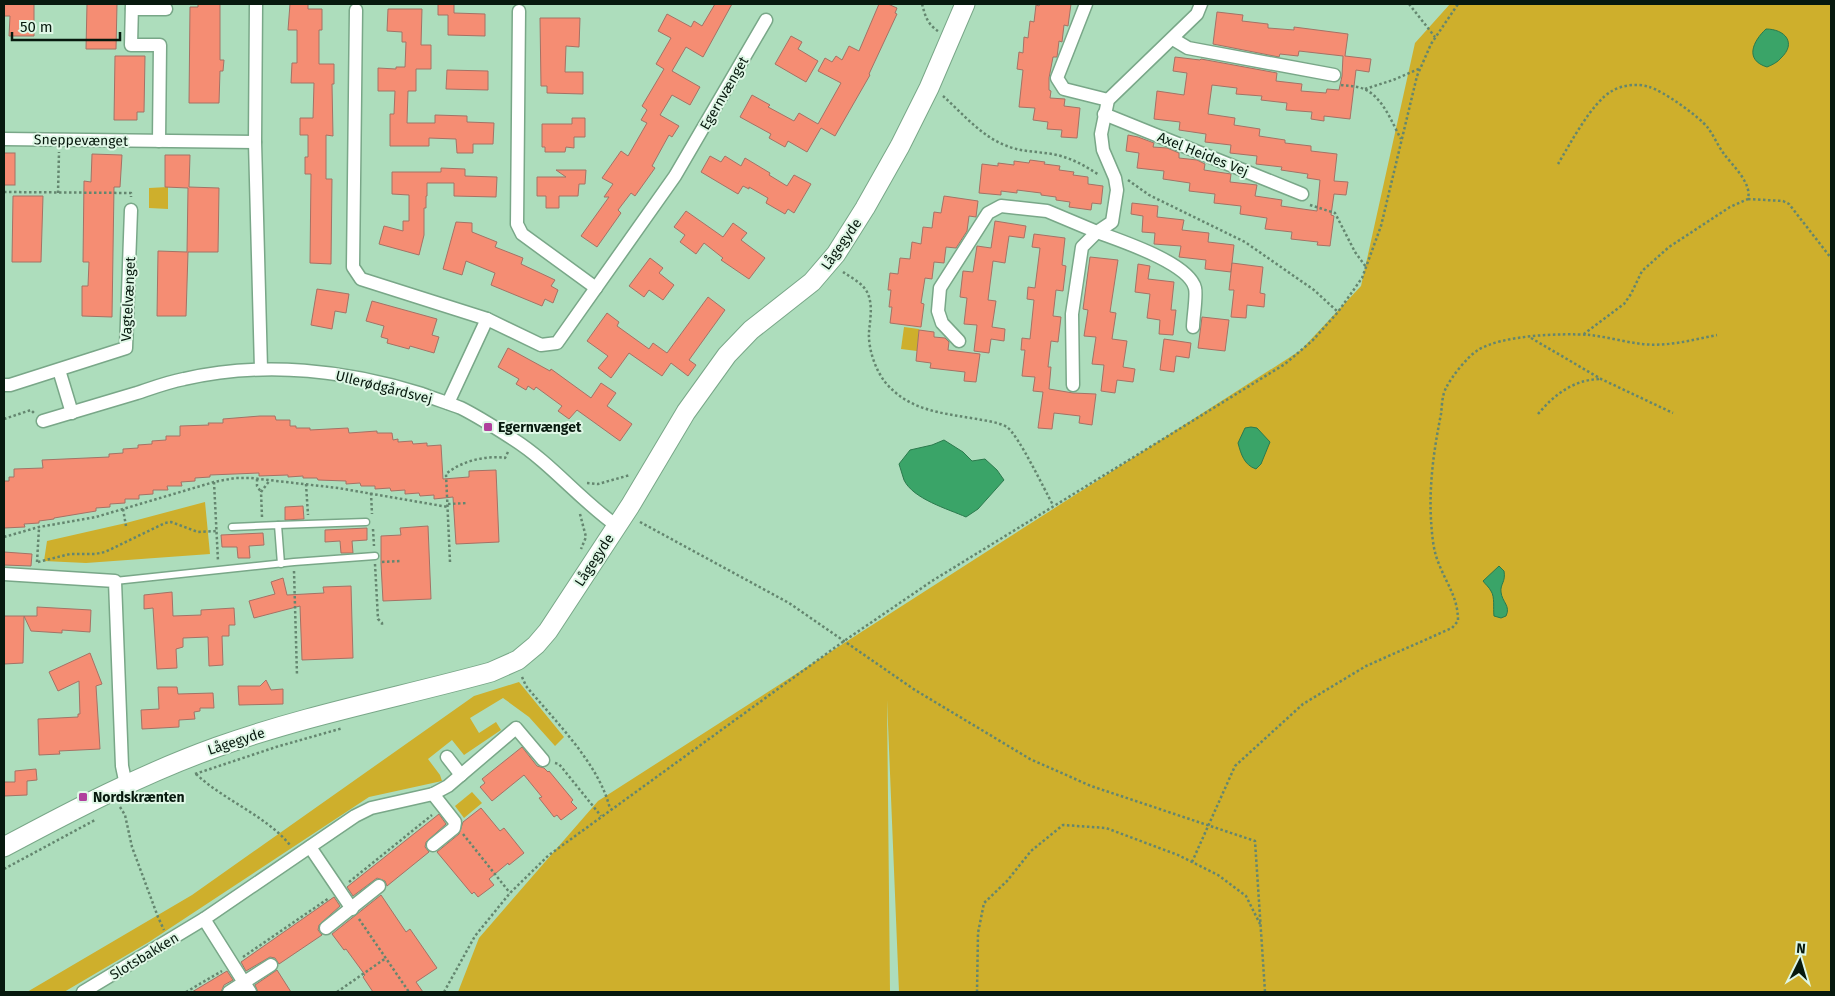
<svg xmlns="http://www.w3.org/2000/svg" width="1835" height="996" viewBox="0 0 1835 996" font-family="'Fira Sans',sans-serif">
	<style>
		.green { fill: #ceaf2c }
		.water { fill: #3aa468; stroke: #2b7a4d }
		.building { fill: #f58d73; stroke: #a47265 }
		.lines { fill: none; stroke-linecap: round; stroke-linejoin: round }
		.lane-casing { stroke: #79a788; stroke-width: 9 }
		.street-casing { stroke: #79a788; stroke-width: 15 }
		.secondary-casing { stroke: #79a788; stroke-width: 21 }
		.path { stroke: #64866f; stroke-width: 2.5; stroke-dasharray: 2.5 2.5; stroke-linecap: butt }
		.lane { stroke: #fff; stroke-width: 6 }
		.street { stroke: #fff; stroke-width: 12 }
		.secondary { stroke: #fff; stroke-width: 19 }
		.poi-dot { fill: #b0409d; stroke: #dff7e6; stroke-width: 2 }
		.labels { text-anchor: middle; stroke-width: 4; stroke-linejoin: round; paint-order: stroke }
		.street-label { font-size: 14px; fill: #07190e; stroke: #dff7e6 }
		.poi-label { font-size: 14px; font-weight: bold; fill: #07190e; stroke: #dff7e6; text-anchor: start }
	</style>
	<rect width="100%" height="100%" fill="#adddbc"/>
	<!-- green -->
	<g class="green">
		<polygon points="1450,4 1831,4 1831,992 1254,992 1247,991 1247,992 899,992 887,700 890,992 458,992 479,938 598,801 1301,350 1361,286 1415,43"/>
		<polygon points="168,187 168,209 149,208 149,188"/>
		<polygon points="904,327 919,329 917,351 901,349"/>
		<polygon points="205,502 210,554 86,563 44,561 47,541 126,523"/>
		<polygon points="519,682 564,737 555,746 529,717 503,698 470,718 479,733 496,722 501,730 464,755 452,740 428,759 440,775 442,781 369,797 149,942 64,992 27,992 192,895 474,696"/>
		<polygon points="472,792 482,803 464,818 455,806"/>
	</g>
	<!-- water -->
	<g class="water">
		<path d="M1766 29C1785 29 1797 43 1781 58 1778 62 1772 65 1767 67 1744 60 1753 41 1766 29Z"/>
		<path d="M1251 427 1257 428 1270 442 1261 464 1256 469C1244 465 1241 454 1238 443L1245 428Z"/>
		<path d="M944 440 963 452 972 461 985 459 997 470 1004 480 978 509 966 517C948 509 913 499 904 480 902 475 901 469 899 464L910 450 932 445Z"/>
		<path d="M1499 566 1504 571C1506 582 1500 584 1501 592 1502 602 1511 606 1506 616L1501 618 1494 616C1493 608 1495 597 1491 591 1489 587 1485 584 1483 581Z"/>
	</g>
	<!-- building -->
	<g class="building">
		<polygon points="4,4 34,4 34,36 9,36 10,16 4,16"/>
		<polygon points="87,4 117,4 116,49 86,49"/>
		<polygon points="198,4 220,4 220,60 224,60 223,71 220,71 219,103 189,103 190,7 198,7"/>
		<polygon points="290,4 308,4 308,9 322,9 322,30 319,30 319,64 334,64 334,84 332,84 333,136 326,135 326,179 332,179 331,264 310,263 311,174 305,174 305,157 308,157 308,135 300,135 300,118 313,118 314,83 291,83 292,63 297,63 297,30 288,30"/>
		<polygon points="438,4 454,4 454,13 485,14 485,36 448,35 448,15 438,15"/>
		<polygon points="715,4 732,4 703,57 686,47 672,71 700,87 690,105 672,95 660,115 679,126 672,137 669,135 652,166 655,168 635,196 631,193 618,210 621,213 597,247 581,236 609,197 604,197 613,184 602,178 621,151 628,156 647,123 641,120 647,110 642,106 664,69 656,64 671,38 658,31 667,14 691,27 694,21 702,26"/>
		<polygon points="879,4 888,4 897,8 895,13 897,14 869,74 870,75 835,136 821,128 807,152 788,141 785,147 769,138 771,134 740,117 752,95 770,105 768,107 794,121 799,113 818,124 841,83 818,71 825,58 832,62 836,56 842,60 849,46 859,51"/>
		<polygon points="1040,4 1071,4 1068,26 1064,25 1062,42 1059,41 1057,57 1053,57 1049,78 1049,90 1051,91 1050,98 1065,99 1064,106 1080,108 1077,138 1061,137 1062,130 1047,129 1048,122 1033,120 1035,108 1019,107 1023,70 1017,69 1019,52 1023,53 1024,37 1028,38 1030,21 1034,22 1036,5 1039,6"/>
		<polygon points="388,9 422,9 421,45 431,45 431,69 416,69 416,91 408,91 407,123 435,123 435,115 467,116 467,122 494,123 493,144 473,144 473,153 457,153 456,139 429,138 429,146 390,146 390,114 394,114 395,91 378,91 378,68 396,69 396,67 405,67 406,42 402,42 402,32 387,31"/>
		<polygon points="1217,12 1243,15 1242,21 1268,24 1268,28 1294,30 1294,27 1348,34 1345,56 1371,59 1369,72 1356,70 1350,119 1324,116 1324,121 1311,119 1312,112 1286,110 1287,103 1261,100 1262,96 1236,94 1237,88 1212,85 1208,114 1235,118 1234,125 1260,129 1259,136 1285,140 1285,143 1311,146 1311,151 1337,154 1334,181 1348,182 1346,195 1334,194 1331,215 1334,216 1330,246 1317,245 1318,242 1291,239 1292,232 1265,229 1267,218 1240,214 1241,206 1214,203 1215,194 1189,191 1190,183 1163,179 1164,171 1137,168 1139,153 1126,151 1128,135 1138,137 1154,143 1153,147 1167,148 1179,153 1179,158 1197,160 1205,164 1204,170 1231,174 1230,182 1257,185 1255,196 1282,200 1281,206 1317,211 1320,180 1307,178 1308,174 1281,170 1282,167 1256,164 1257,156 1230,153 1231,145 1205,142 1206,134 1179,130 1180,122 1154,119 1157,91 1184,95 1187,73 1173,71 1175,57 1200,60 1201,59 1277,73 1276,81 1302,84 1301,91 1326,93 1327,89 1339,90 1342,76 1343,56 1299,51 1298,56 1280,54 1279,57 1213,44"/>
		<polygon points="540,18 580,18 579,47 566,46 565,72 583,72 583,94 547,93 547,86 541,86"/>
		<polygon points="791,36 802,42 798,49 818,61 806,82 775,64"/>
		<polygon points="115,56 145,56 144,112 137,112 137,120 114,120"/>
		<polygon points="447,70 488,71 488,90 446,89"/>
		<polygon points="572,118 585,118 585,137 574,137 574,148 566,147 565,152 545,152 545,147 542,147 542,124 572,124"/>
		<rect x="4" y="153" width="11" height="32"/>
		<polygon points="92,154 122,155 120,187 114,187 112,317 82,316 82,286 88,286 89,262 83,262 84,181 91,182"/>
		<polygon points="165,155 190,155 189,187 219,188 218,252 188,252 186,316 157,316 158,251 187,252 188,188 165,187"/>
		<polygon points="710,156 721,162 725,156 741,166 745,158 770,173 769,175 787,186 794,175 811,184 794,213 788,209 785,214 766,203 768,198 749,187 749,189 743,186 738,194 701,172"/>
		<polygon points="1030,160 1045,162 1044,164 1060,166 1059,170 1074,172 1073,175 1088,177 1088,184 1103,186 1101,204 1092,203 1091,210 1069,207 1070,202 1056,200 1056,197 1041,195 1041,193 1017,190 1017,193 1001,191 1001,195 979,193 982,164 998,166 998,163 1014,165 1014,161 1029,163"/>
		<polygon points="441,168 465,169 465,176 497,177 496,197 454,196 454,183 427,183 427,196 426,196 426,208 424,208 424,235 419,255 379,244 384,226 403,231 403,221 409,221 409,195 392,194 392,172 441,172"/>
		<polygon points="556,170 586,170 585,184 579,184 578,196 559,196 559,208 546,208 546,196 537,196 537,177 566,177"/>
		<polygon points="13,196 43,196 41,262 12,262"/>
		<polygon points="944,196 978,201 976,217 969,216 967,231 956,248 946,247 944,263 934,262 932,279 925,278 921,303 924,304 921,327 890,323 892,307 889,307 891,290 888,290 890,273 898,274 900,258 910,259 912,242 921,244 923,227 932,228 934,212 941,213"/>
		<polygon points="1132,203 1158,206 1157,217 1184,220 1182,230 1209,233 1208,242 1234,245 1231,272 1205,269 1206,260 1179,257 1181,246 1154,244 1155,233 1142,232 1143,216 1131,214"/>
		<polygon points="686,211 723,237 733,223 747,233 741,240 765,258 749,279 721,260 723,258 704,243 696,254 680,242 685,235 674,227"/>
		<polygon points="995,221 1026,226 1024,238 1009,236 1005,263 993,261 988,300 996,301 992,327 1005,329 1004,341 991,339 989,353 974,351 977,325 964,324 967,298 960,297 963,271 973,272 977,246 991,248"/>
		<polygon points="456,222 472,223 472,232 497,242 495,247 523,258 521,264 555,280 551,286 558,290 553,303 545,299 542,306 491,285 495,273 466,261 462,275 443,269"/>
		<polygon points="1034,234 1065,238 1062,265 1066,266 1063,291 1056,290 1053,316 1061,317 1058,342 1051,341 1048,367 1051,367 1049,389 1073,393 1096,394 1092,425 1079,423 1080,416 1054,413 1052,429 1038,428 1043,392 1033,391 1035,377 1022,376 1025,350 1021,350 1022,338 1030,339 1034,300 1027,299 1028,287 1035,288 1040,248 1032,247"/>
		<polygon points="1090,257 1118,260 1110,312 1116,313 1112,339 1127,341 1123,367 1135,369 1133,382 1117,380 1115,393 1101,391 1104,365 1092,364 1096,337 1084,336 1088,310 1083,309"/>
		<polygon points="650,258 663,268 659,273 674,285 663,300 649,290 644,297 629,286"/>
		<polygon points="1232,263 1263,267 1260,293 1265,294 1264,307 1247,305 1246,318 1231,317 1234,290 1229,290"/>
		<polygon points="1138,264 1150,266 1148,279 1174,282 1171,310 1176,310 1173,335 1159,334 1160,320 1147,318 1150,294 1135,292"/>
		<polygon points="317,289 349,294 346,313 335,311 332,329 311,325"/>
		<polygon points="708,297 725,310 689,360 696,365 688,376 671,363 662,376 629,353 611,378 598,368 608,356 587,341 607,313 619,322 617,326 649,349 653,343 667,353"/>
		<polygon points="372,301 437,319 432,335 439,337 434,353 410,346 409,349 387,343 388,339 381,337 384,326 366,321"/>
		<polygon points="1202,317 1229,320 1225,351 1198,348"/>
		<polygon points="919,330 934,332 934,337 945,338 949,342 948,350 980,354 976,382 964,381 965,372 930,368 931,363 916,361"/>
		<polygon points="1164,339 1191,343 1189,358 1176,356 1174,372 1160,370"/>
		<polygon points="508,348 550,371 551,369 591,398 601,383 616,393 607,406 632,424 620,441 577,410 569,419 558,411 562,406 536,387 534,390 528,386 526,390 516,384 519,379 498,367"/>
		<polygon points="260,416 275,416 276,420 290,420 290,426 296,426 296,428 310,428 310,430 348,428 349,433 377,431 377,433 392,433 393,440 398,439 398,442 412,441 413,444 427,443 427,446 441,445 443,479 469,477 469,471 496,470 499,542 456,544 453,497 434,499 434,495 420,496 419,493 405,494 405,490 391,491 390,488 375,489 375,486 361,486 360,483 346,484 346,481 318,480 317,478 303,478 303,476 288,477 288,475 259,476 259,473 210,475 210,477 195,478 195,481 181,482 182,486 167,486 168,490 153,490 153,494 139,495 139,499 125,499 125,503 110,504 110,507 96,508 96,511 54,518 54,519 39,521 39,523 24,524 25,527 4,528 4,481 9,481 9,477 14,477 14,469 43,468 42,460 109,457 109,454 123,453 123,449 138,448 138,445 152,444 152,441 166,440 166,436 180,436 180,426 209,425 208,423 223,423 223,419"/>
		<polygon points="303,506 304,519 285,520 285,507"/>
		<polygon points="428,526 431,599 383,601 381,564 381,536 401,535 400,528"/>
		<polygon points="367,528 367,540 352,541 353,553 341,553 340,541 325,542 325,530"/>
		<polygon points="263,533 264,545 249,546 250,558 238,558 237,547 222,547 221,535"/>
		<polygon points="4,552 32,554 31,566 4,565"/>
		<polygon points="283,578 287,595 324,593 323,587 351,586 353,658 302,660 300,606 254,618 249,601 275,594 271,582"/>
		<polygon points="172,592 173,616 201,615 201,610 234,608 235,625 229,625 229,636 222,636 223,665 209,666 208,637 183,638 183,647 176,649 177,668 157,669 153,608 144,609 144,595"/>
		<polygon points="37,607 91,610 90,632 62,630 62,633 31,631 24,616 37,616"/>
		<polygon points="4,616 24,616 23,663 4,664"/>
		<polygon points="90,653 102,684 96,686 100,749 59,751 60,754 39,755 38,719 78,717 78,714 80,714 79,681 58,691 49,672"/>
		<polygon points="266,680 271,690 283,689 283,704 239,705 238,686 260,686"/>
		<polygon points="158,687 177,687 178,694 213,693 214,708 200,708 200,711 194,712 195,719 179,720 179,727 142,729 141,710 159,709"/>
		<polygon points="522,747 537,766 544,768 548,772 549,771 573,800 571,802 577,808 561,820 557,815 554,817 547,808 539,798 542,797 524,775 492,801 480,787 485,783 482,779"/>
		<polygon points="36,769 37,780 27,781 27,795 4,796 4,782 15,782 15,771"/>
		<polygon points="481,808 500,831 504,828 524,853 509,865 508,863 489,879 494,885 478,897 474,892 472,894 437,852 459,834 463,822"/>
		<polygon points="439,814 446,824 426,842 425,847 429,852 387,886 385,881 377,878 353,896 347,887"/>
		<polygon points="381,895 406,932 410,929 437,968 416,982 423,992 373,992 363,977 365,975 346,949 344,950 332,934"/>
		<polygon points="334,897 340,906 319,925 318,930 322,935 279,964 275,958 270,957 246,971 241,962"/>
		<polygon points="277,970 291,992 258,992 255,985"/>
		<polygon points="227,971 233,980 224,985 221,992 192,992"/>
	</g>
	<g class="lines">
		<defs>
			<g id="lane">
				<polyline points="278,525 366,522"/>
				<polyline points="232,527 278,525 281,564"/>
				<polyline points="115,581 294,562 375,556"/>
			</g>
			<g id="street">
				<polyline points="132,4 131,45 160,45 159,141"/>
				<polyline points="256,4 255,142 261,369"/>
				<polyline points="1086,4 1057,78 1064,89 1108,100"/>
				<polyline points="132,9 166,9"/>
				<polyline points="356,10 353,267 361,279 487,319 448,403"/>
				<polyline points="519,11 517,224 522,234 596,288"/>
				<polyline points="1173,39 1188,48 1334,75"/>
				<polyline points="1104,114 1302,194"/>
				<polyline points="4,139 255,142"/>
				<polyline points="487,319 541,345 557,343 675,176 766,20"/>
				<polyline points="959,341 942,323 938,311 940,288 988,213 1001,206 1047,211 1097,232 1112,222 1117,190 1115,178 1103,150 1101,134 1108,100 1197,14 1201,4"/>
				<polyline points="59,370 72,413"/>
				<polyline points="4,385 10,385 126,348 131,210"/>
				<path d="M1073 385 1072 314 1082 247 1097 232C1121 241 1189 263 1195 288 1197 296 1193 318 1193 327"/>
				<path d="M43 421C74 412 106 402 137 393 152 388 168 382 184 379 263 361 346 370 422 394 435 399 448 403 461 408 479 417 496 428 513 439 551 463 580 500 617 526"/>
				<polyline points="4,574 115,581 122,766 126,785"/>
				<polyline points="447,757 461,775"/>
				<polyline points="433,845 454,828 455,822 433,794"/>
				<polyline points="310,847 352,909"/>
				<polyline points="204,919 250,992"/>
				<polyline points="326,928 379,886"/>
				<polyline points="83,992 204,919 355,816 371,808 433,794 448,786 516,728 543,760"/>
				<polyline points="229,992 271,965"/>
			</g>
			<path id="secondary" d="M4 847C73 810 142 774 217 747 306 715 400 697 491 672L518 660 536 645 548 631 630 506 686 412 727 355 751 330 812 282 836 254 865 208 900 146 929 88 965 4"/>
		</defs>
		<!-- lane casing -->
		<use href="#lane" class="lane-casing"/>
		<!-- street casing -->
		<use href="#street" class="street-casing"/>
		<!-- secondary casing -->
		<use href="#secondary" class="secondary-casing"/>
		<!-- path -->
		<g class="path">
			<path d="M922 4C925 15 927 24 938 31"/>
			<polyline points="1409,4 1435,37"/>
			<path d="M1341 85C1349 86 1357 86 1364 89 1383 97 1392 123 1401 139"/>
			<polyline points="1365,89 1393,80 1421,68"/>
			<path d="M943 96C962 113 982 137 1007 146 1024 153 1043 151 1061 156 1075 160 1087 167 1099 175"/>
			<path d="M1558 164C1570 144 1592 102 1612 91 1622 85 1638 83 1649 87 1662 90 1700 117 1708 128 1714 136 1718 146 1724 154 1733 166 1752 183 1748 199L1730 207 1669 247 1642 271 1631 294 1624 304 1584 334"/>
			<polyline points="1128,180 1149,195 1245,242 1314,290 1338,312"/>
			<polyline points="4,192 131,193 131,197"/>
			<polyline points="58,193 59,152"/>
			<polyline points="1748,199 1783,201 1789,204 1831,258"/>
			<polyline points="1310,205 1335,213 1355,252 1366,267"/>
			<path d="M843 272C852 278 864 284 868 294 873 306 870 320 869 332 868 348 875 369 885 382 909 411 942 413 977 419 987 421 998 422 1007 427 1019 436 1044 489 1053 505"/>
			<polyline points="1531,338 1601,379 1673,413"/>
			<path d="M1538 414C1554 395 1573 380 1599 379"/>
			<polyline points="4,419 31,410 34,413"/>
			<polyline points="257,479 257,486 261,492"/>
			<polyline points="214,482 218,561"/>
			<polyline points="587,483 598,484 630,475"/>
			<polyline points="306,484 308,515"/>
			<polyline points="371,493 372,514"/>
			<polyline points="448,504 468,503"/>
			<polyline points="123,509 126,526"/>
			<polyline points="580,514 586,537 581,549"/>
			<polyline points="262,517 261,492 270,480"/>
			<polyline points="640,522 789,603 915,690 1030,759 1091,786 1255,841 1265,992"/>
			<polyline points="373,529 374,546"/>
			<polyline points="4,537 39,527 96,517 214,482 235,478 251,478 338,488 448,507"/>
			<polyline points="37,562 39,528"/>
			<polyline points="38,562 70,554 95,554 105,552 165,523 171,522 198,532 217,531"/>
			<polyline points="382,562 400,561"/>
			<path d="M450 562 446 474C461 461 487 455 505 458L508 452"/>
			<polyline points="375,564 378,619 382,623 382,626"/>
			<polyline points="294,571 297,675"/>
			<path d="M522 677 526 686C555 721 600 765 610 809"/>
			<polyline points="555,763 559,764 601,816"/>
			<polyline points="195,774 276,747 343,728"/>
			<path d="M196 774C225 801 265 815 290 845"/>
			<polyline points="120,807 125,815 132,847 158,917 164,930"/>
			<polyline points="463,834 510,893"/>
			<path d="M1192 862 1235 766 1303 704 1366 666 1452 628 1458 621C1458 597 1447 585 1439 564 1433 551 1432 534 1431 520 1429 484 1434 449 1441 414 1442 406 1442 395 1446 388 1452 376 1467 357 1478 350 1502 335 1561 333 1590 335 1607 337 1625 342 1642 344 1667 347 1692 340 1717 335"/>
			<polyline points="4,869 95,820"/>
			<polyline points="349,882 432,815"/>
			<polyline points="359,919 409,992"/>
			<polyline points="243,957 329,898"/>
			<polyline points="186,992 222,971"/>
			<polyline points="337,992 386,958"/>
			<polyline points="444,992 475,936 510,893 549,855 844,641 932,581 1285,364 1313,340 1338,312 1362,278 1381,226 1417,76 1431,44 1458,4"/>
			<polyline points="977,992 978,933 984,903 1007,881 1031,851 1063,825 1106,828 1178,855 1218,875 1246,896 1260,924"/>
		</g>
		<!-- lane -->
		<use href="#lane" class="lane"/>
		<!-- street -->
		<use href="#street" class="street"/>
		<!-- secondary -->
		<use href="#secondary" class="secondary"/>
	</g>
	<!-- markers -->
	<g class="poi-dot">
		<rect x="483" y="422" width="10" height="10" rx="2.5"/>
		<rect x="78" y="792" width="10" height="10" rx="2.5"/>
	</g>
	<g class="labels">
		<!-- street labels -->
		<g class="street-label">
			<text transform="translate(724 93) rotate(-60)" y="5">Egernvænget</text>
			<text transform="translate(81 140) rotate(1)" y="5">Sneppevænget</text>
			<text transform="translate(1203 154) rotate(22)" y="5">Axel Heides Vej</text>
			<text transform="translate(841 244) rotate(-55)" y="5">Lågegyde</text>
			<text transform="translate(128 299) rotate(-87)" y="5">Vagtelvænget</text>
			<text transform="translate(384 387) rotate(14)" y="5">Ullerødgårdsvej</text>
			<text transform="translate(594 560) rotate(-57)" y="5">Lågegyde</text>
			<text transform="translate(236 741) rotate(-18)" y="5">Lågegyde</text>
			<text transform="translate(144 956) rotate(-31)" y="5">Slotsbakken</text>
		</g>
		<!-- poi labels -->
		<g class="poi-label">
			<text x="498" y="432">Egernvænget</text>
			<text x="93" y="802">Nordskrænten</text>
		</g>
	</g>
	<!-- border -->
	<rect width="1835" height="996" fill="none" stroke="#07190e" stroke-width="10"/>
	<!-- north arrow -->
	<g transform="translate(1800 961) rotate(5)" stroke="#dff7e6" stroke-width="4" paint-order="stroke">
	<path d="M0-4L9 19L0 12L-9 19Z" fill="#07190e"/>
	<text y="-8" font-size="14" font-weight="bold" text-anchor="middle" fill="#07190e">N</text>
	</g>
	<!-- scale -->
	<path d="M12 32v8h108v-8" fill="none" stroke="#07190e" stroke-width="2.5"/>
	<text x="20" y="32" font-size="15" fill="#07190e" stroke="#dff7e6" stroke-width="4" paint-order="stroke">50 m</text>
</svg>
